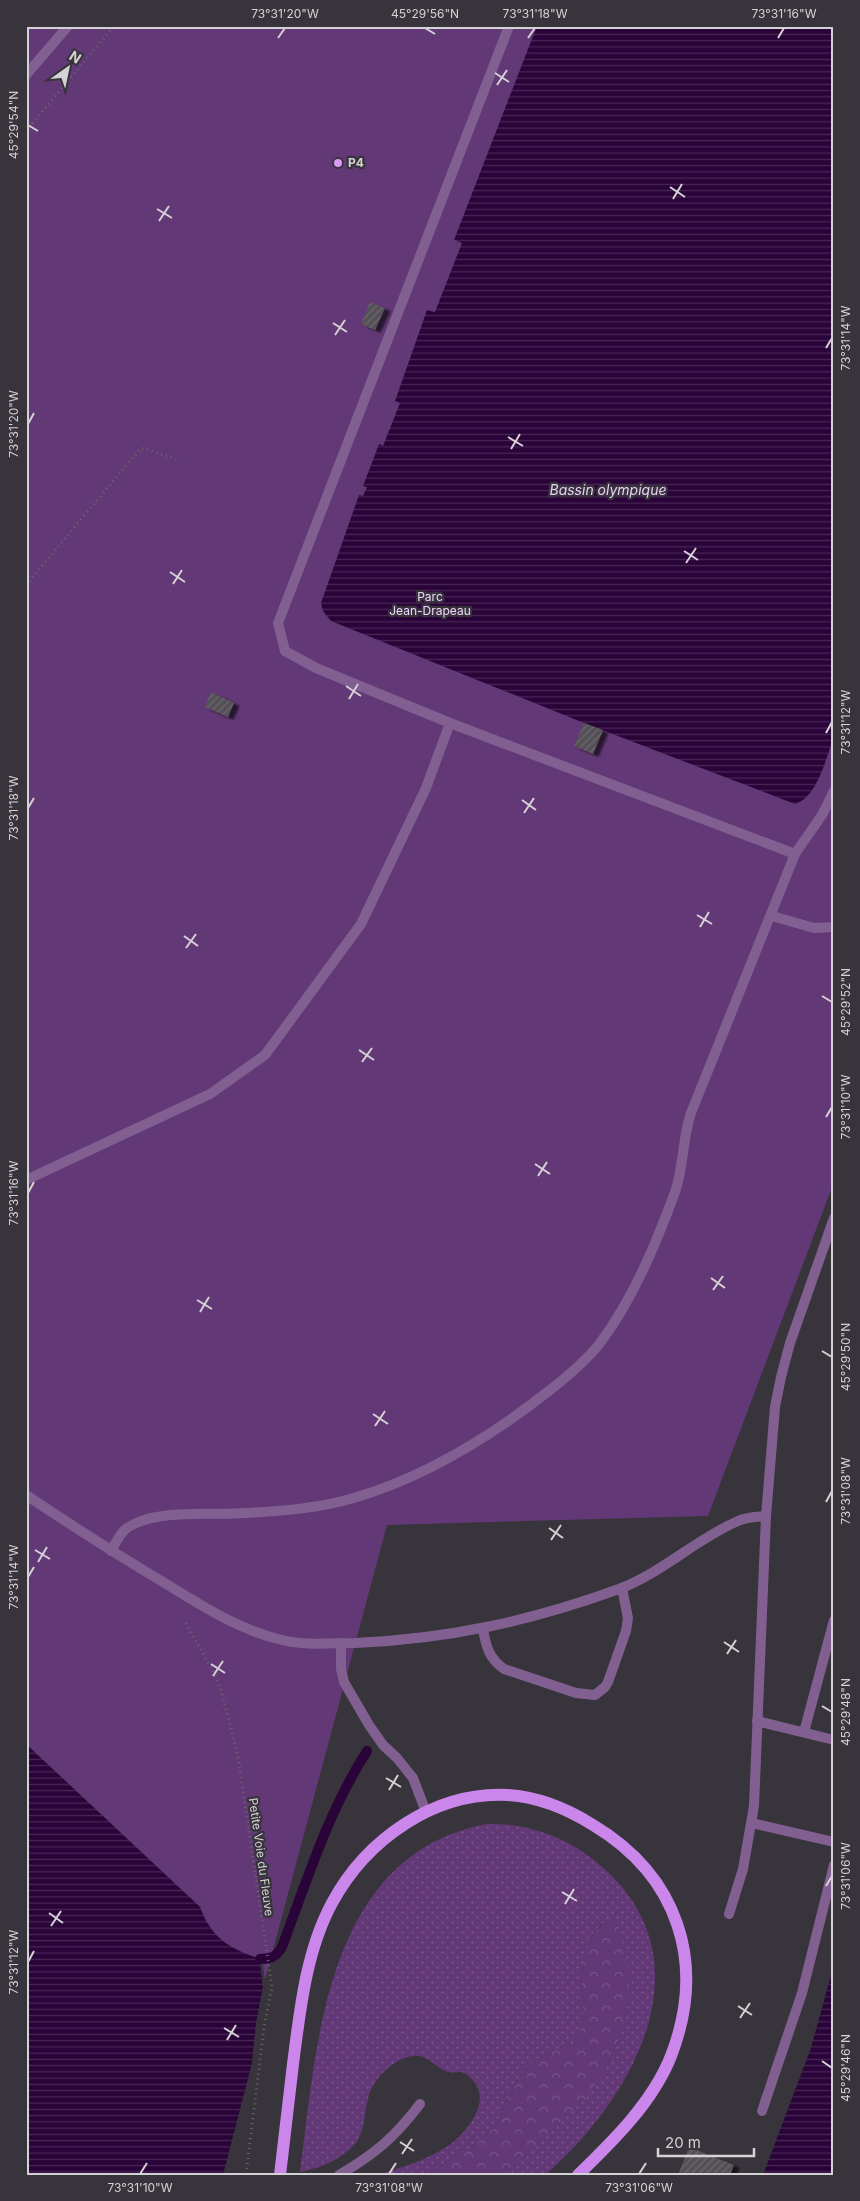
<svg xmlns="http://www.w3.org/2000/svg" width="860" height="2201" viewBox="0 0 860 2201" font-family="Inter,sans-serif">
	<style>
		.grass { fill: url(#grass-dots) }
		.forest { fill: url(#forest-crowns) }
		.park { fill: #633876 }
		.water { fill: url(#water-rules) }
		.pier { fill: #38343b }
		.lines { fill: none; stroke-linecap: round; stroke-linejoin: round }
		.stream { stroke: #2a0339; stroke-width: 10 }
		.building { fill: url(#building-hatch); filter: url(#shadow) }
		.path { stroke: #6a666c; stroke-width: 3; stroke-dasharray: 1 4; stroke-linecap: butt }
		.service { stroke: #816091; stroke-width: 10 }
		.minor { stroke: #816091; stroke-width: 10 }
		.primary { stroke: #cb86eb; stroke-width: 12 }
		.ticks { fill: none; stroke: #d5d2d6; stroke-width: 2 }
		.poi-dot { fill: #d99af7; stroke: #38343b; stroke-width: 2 }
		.labels { text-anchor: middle; stroke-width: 4.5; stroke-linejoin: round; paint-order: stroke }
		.poi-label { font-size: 12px; font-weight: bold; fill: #d5d2d6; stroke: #38343b; text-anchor: start }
		.park-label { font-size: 12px; fill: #f1d5ff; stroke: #38343b }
		.street-label { font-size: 12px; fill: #d5d2d6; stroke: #38343b }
		.water-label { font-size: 14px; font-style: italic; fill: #e9cef7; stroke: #38343b }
		.neatline { fill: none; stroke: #d5d2d6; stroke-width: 2 }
		.ticks-label { font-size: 12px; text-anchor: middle; fill: #d5d2d6 }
	</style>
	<defs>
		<pattern id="grass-dots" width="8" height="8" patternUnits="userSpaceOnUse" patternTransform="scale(1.25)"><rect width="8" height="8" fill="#633876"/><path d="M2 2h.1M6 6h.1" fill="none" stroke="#785489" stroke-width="1.8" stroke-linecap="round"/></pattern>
		<pattern id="forest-crowns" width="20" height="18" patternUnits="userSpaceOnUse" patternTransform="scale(1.25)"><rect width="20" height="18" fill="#633876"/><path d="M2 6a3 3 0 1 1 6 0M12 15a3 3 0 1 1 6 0" fill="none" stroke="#785489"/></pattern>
		<pattern id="water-rules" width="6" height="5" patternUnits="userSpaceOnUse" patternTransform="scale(1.25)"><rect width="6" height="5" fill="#2a0339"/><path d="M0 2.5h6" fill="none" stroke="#482755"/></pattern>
		<pattern id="building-hatch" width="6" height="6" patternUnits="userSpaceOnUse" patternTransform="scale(1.25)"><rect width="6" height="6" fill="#545057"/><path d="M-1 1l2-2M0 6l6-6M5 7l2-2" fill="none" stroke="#6c686e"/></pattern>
		<filter id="shadow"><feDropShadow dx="5.5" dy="3" stdDeviation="1" flood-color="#0009"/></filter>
	</defs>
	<rect width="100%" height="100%" fill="#38343b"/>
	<!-- grass -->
	<path class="grass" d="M487 1824C530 1823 569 1838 601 1866 711 1960 633 2099 545 2175H504L603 2074 618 2041 628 2002 603 1923 593 1933 581 1972 583 2020 579 2035 566 2045 535 2060 522 2073 505 2103 497 2125 480 2141 426 2175H377C400 2168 424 2161 445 2148 463 2137 491 2105 475 2083 472 2079 467 2073 461 2072 457 2072 453 2073 449 2072 436 2069 428 2053 412 2056 393 2059 372 2080 368 2099 364 2114 365 2133 354 2145 339 2161 320 2168 300 2172 317 2042 326 1854 487 1824Z"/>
	<!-- forest -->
	<polygon class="forest" points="609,1919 614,1919 622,1941 630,1976 628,2002 618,2041 603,2074 585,2099 504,2175 426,2175 480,2141 497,2125 505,2103 522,2073 535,2060 566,2045 579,2035 583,2020 581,1972 593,1933"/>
	<!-- park -->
	<polygon class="park" points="26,26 834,26 834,1182 708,1516 387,1525 263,1987 242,1953 227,1945 214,1933 205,1922 200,1907 26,1744"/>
	<!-- water -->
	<g class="water">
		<path d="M537 26H834V737C826 757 818 797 795 804L584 723 331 621 323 611 321 603 359 495 363 496 367 487 363 486 379 444 383 446 400 403 395 401 427 310 435 312 462 243 454 240Z"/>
		<path d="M26 1744 200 1907C212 1939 229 1948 260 1959L263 1987 256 2024 252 2063 223 2175H26Z"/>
		<polygon points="834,1964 834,2175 763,2175 811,2048"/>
	</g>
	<!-- pier -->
	<polygon class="pier" points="259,1956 262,1959 266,1987 258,2024 255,2064 251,2076 256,2024 263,1987"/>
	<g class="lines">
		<!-- stream -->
		<path class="stream" d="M260 1959C271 1959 276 1957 282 1947 307 1880 328 1812 367 1751"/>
	</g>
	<!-- building -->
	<g class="building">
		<polygon points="370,302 385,308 375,330 361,324"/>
		<polygon points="211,692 234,703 228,717 205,707"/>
		<polygon points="584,723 603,730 593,754 574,746"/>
		<polygon points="689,2147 734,2165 730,2175 678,2175"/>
	</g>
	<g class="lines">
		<!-- path -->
		<g class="path">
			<polyline points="26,131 114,26"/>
			<polyline points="26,585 141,448 176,459"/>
			<polyline points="186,1623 215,1675 221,1690 238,1757 272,1987 264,2027 246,2175"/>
		</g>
		<!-- service -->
		<g class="service">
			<polyline points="509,26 278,623 285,651 316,668 450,723 795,854 822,815 834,791"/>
			<polyline points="772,916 814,928 834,927"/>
			<polyline points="26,1180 210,1094 265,1055 361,924 426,788 450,723"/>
			<path d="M26 1495C71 1525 116 1554 163 1582 200 1605 239 1630 282 1640 306 1646 331 1643 355 1643 448 1639 531 1621 619 1589 662 1573 696 1539 738 1521 746 1517 756 1517 766 1516"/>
			<path d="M111 1551C115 1544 120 1533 127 1528 156 1508 212 1516 246 1513 283 1511 322 1508 357 1497 427 1476 493 1435 550 1390 568 1376 586 1361 600 1343 633 1299 656 1244 675 1192 684 1167 682 1139 691 1113L795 854"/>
			<path d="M483 1629C486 1647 489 1658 504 1669L576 1693 595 1695 605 1687 608 1682 626 1631 628 1618 622 1588"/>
			<polyline points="341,1643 341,1669 344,1682 369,1725 383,1745 397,1758 413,1778 426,1812"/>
			<polyline points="757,1721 834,1740"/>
			<polyline points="804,1732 834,1620"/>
			<polyline points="752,1823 834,1842"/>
			<polyline points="729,1914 743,1869 754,1806 766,1516 775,1407 781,1377 790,1343 834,1218"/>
			<polyline points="762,2111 802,1993 834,1865"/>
			<path d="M339 2175C375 2154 395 2137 420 2104"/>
		</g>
		<!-- minor -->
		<polyline class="minor" points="26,75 68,26"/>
		<!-- primary -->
		<path class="primary" d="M280 2175C284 2138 289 2101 293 2064 300 2010 306 1951 332 1903 366 1840 434 1791 508 1795 539 1797 566 1808 593 1825 678 1876 707 1963 671 2056 653 2102 613 2141 578 2175"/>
	</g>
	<!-- ticks -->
	<path class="ticks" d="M425 28 435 34M278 38 285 28M528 38 535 28M778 38 784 28M495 73 509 82M497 85 507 70M28 125 38 131M670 187 685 197M673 199 682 184M157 209 172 218M159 221 169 206M333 323 347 332M335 335 345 320M826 348 832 338M28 424 34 413M508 437 523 446M511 449 520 434M684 551 698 560M686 563 696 548M170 572 185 582M173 584 182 570M346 686 361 696M349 699 358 684M826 733 832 722M522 800 536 810M28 808 34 798M524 813 534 798M697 915 712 924M700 927 709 912M184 936 198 946M186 948 196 934M822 996 832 1002M359 1050 374 1060M362 1062 372 1048M826 1117 832 1107M535 1164 550 1174M538 1176 547 1162M28 1193 34 1182M711 1278 725 1288M713 1290 723 1276M197 1300 212 1309M200 1312 209 1297M822 1351 832 1357M373 1414 388 1424M375 1426 385 1411M826 1502 832 1491M549 1528 563 1538M551 1540 561 1525M35 1550 50 1559M38 1562 47 1547M28 1577 34 1567M724 1642 739 1652M727 1654 736 1640M211 1664 225 1673M213 1676 223 1661M822 1706 832 1712M386 1778 401 1787M389 1790 398 1775M826 1886 832 1876M562 1892 577 1901M565 1904 574 1889M49 1913 63 1923M51 1926 61 1911M28 1962 34 1951M738 2006 752 2015M740 2018 750 2003M224 2028 239 2037M227 2040 236 2025M822 2061 832 2068M400 2142 414 2151M402 2154 412 2139M140 2174 147 2163M389 2174 396 2163M639 2174 646 2163"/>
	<!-- markers -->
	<circle class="poi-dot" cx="338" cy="163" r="5"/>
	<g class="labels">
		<!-- poi labels -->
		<g class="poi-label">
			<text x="348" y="167">P4</text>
		</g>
		<!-- park labels -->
		<g class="park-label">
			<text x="430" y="601">Parc<tspan x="430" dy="14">Jean-Drapeau</tspan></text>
		</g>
		<!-- street labels -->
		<g class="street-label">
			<text transform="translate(261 1857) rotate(82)" y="4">Petite Voie du Fleuve</text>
		</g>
		<!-- water labels -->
		<g class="water-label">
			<text x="608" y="495">Bassin olympique</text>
		</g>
	</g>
	<!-- border -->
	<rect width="860" height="2201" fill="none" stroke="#38343b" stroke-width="55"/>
	<!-- north arrow -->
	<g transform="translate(68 68) rotate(33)" stroke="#38343b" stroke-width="4" paint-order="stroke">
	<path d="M0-4L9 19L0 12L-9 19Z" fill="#d5d2d6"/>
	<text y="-8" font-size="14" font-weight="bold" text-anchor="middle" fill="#d5d2d6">N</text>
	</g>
	<!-- scale -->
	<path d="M658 2148v8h96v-8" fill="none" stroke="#d5d2d6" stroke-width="2.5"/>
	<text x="665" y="2148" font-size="15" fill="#d5d2d6" stroke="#38343b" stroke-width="4" paint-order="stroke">20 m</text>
	<rect x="28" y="28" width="804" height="2146" class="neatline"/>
	<g class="ticks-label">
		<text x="285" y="18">73°31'20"W</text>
		<text x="425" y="18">45°29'56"N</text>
		<text x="535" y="18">73°31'18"W</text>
		<text x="784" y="18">73°31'16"W</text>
		<text transform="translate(14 125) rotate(-90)" y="4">45°29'54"N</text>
		<text transform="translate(846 338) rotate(-90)" y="4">73°31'14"W</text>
		<text transform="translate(14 424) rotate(-90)" y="4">73°31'20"W</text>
		<text transform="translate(846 722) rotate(-90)" y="4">73°31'12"W</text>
		<text transform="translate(14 808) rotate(-90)" y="4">73°31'18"W</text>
		<text transform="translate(846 1002) rotate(-90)" y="4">45°29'52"N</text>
		<text transform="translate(846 1107) rotate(-90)" y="4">73°31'10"W</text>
		<text transform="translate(14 1193) rotate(-90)" y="4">73°31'16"W</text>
		<text transform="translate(846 1357) rotate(-90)" y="4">45°29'50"N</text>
		<text transform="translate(846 1491) rotate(-90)" y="4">73°31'08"W</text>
		<text transform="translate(14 1577) rotate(-90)" y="4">73°31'14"W</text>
		<text transform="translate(846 1712) rotate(-90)" y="4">45°29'48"N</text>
		<text transform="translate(846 1876) rotate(-90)" y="4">73°31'06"W</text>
		<text transform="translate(14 1962) rotate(-90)" y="4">73°31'12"W</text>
		<text transform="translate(846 2068) rotate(-90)" y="4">45°29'46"N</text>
		<text x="140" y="2192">73°31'10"W</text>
		<text x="389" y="2192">73°31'08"W</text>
		<text x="639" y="2192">73°31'06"W</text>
	</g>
</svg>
